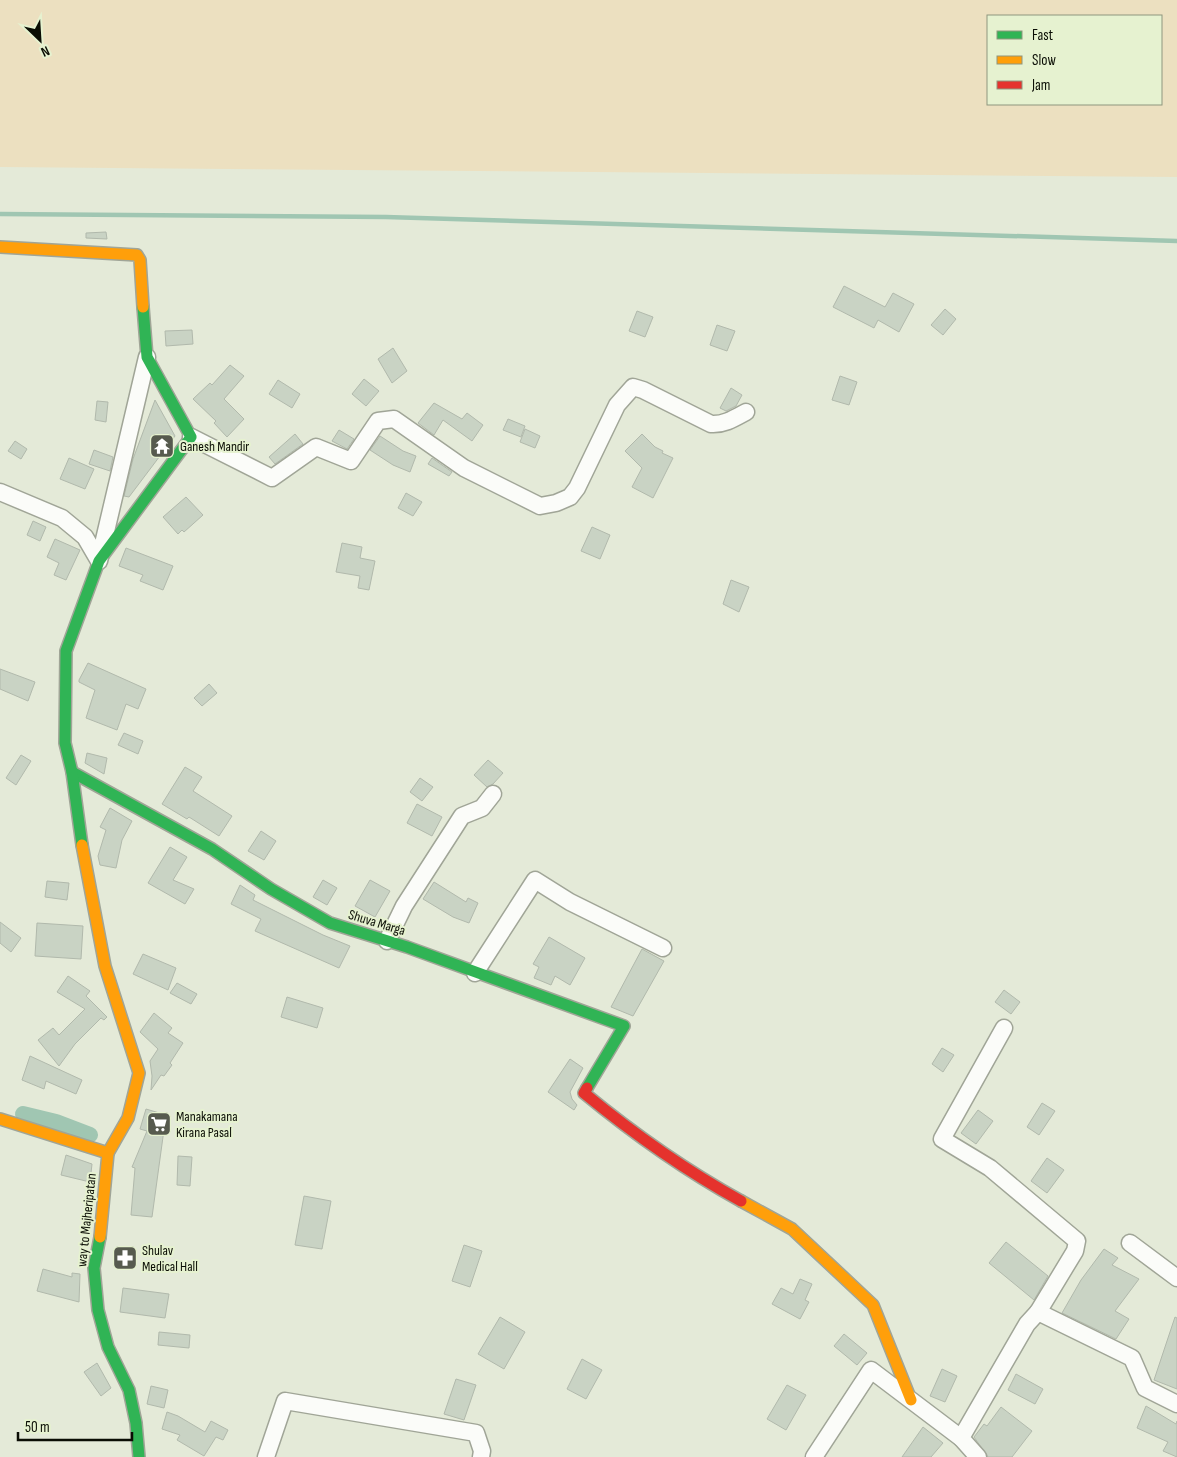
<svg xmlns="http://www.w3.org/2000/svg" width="1177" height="1457" viewBox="0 0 1177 1457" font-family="'Sofia Sans Condensed',sans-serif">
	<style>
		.green { fill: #ece0c0; fill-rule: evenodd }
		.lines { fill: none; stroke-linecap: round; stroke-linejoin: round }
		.stream { stroke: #a0c6b2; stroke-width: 4.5 }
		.canal { stroke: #a0c6b2; stroke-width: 16 }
		.building { fill: #c9d3c4; stroke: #b1b9ac }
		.street-casing { stroke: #a0a597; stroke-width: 19 }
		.fast-casing { stroke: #a0a597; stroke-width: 14 }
		.slow-casing { stroke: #a0a597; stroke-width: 14 }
		.jam-casing { stroke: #a0a597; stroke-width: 14 }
		.street { stroke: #fbfcf9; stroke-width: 16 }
		.fast { stroke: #30b455; stroke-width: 11 }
		.slow { stroke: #ff9f0a; stroke-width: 11 }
		.jam { stroke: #e5322d; stroke-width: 11 }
		.labels { text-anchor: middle; stroke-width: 4; stroke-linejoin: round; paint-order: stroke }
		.poi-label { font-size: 14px; fill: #0a0d04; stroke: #e6f2d0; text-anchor: start }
		.street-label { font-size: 14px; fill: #0a0d04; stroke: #e6f2d0 }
	</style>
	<rect width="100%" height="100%" fill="#e4ead8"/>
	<!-- green -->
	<path class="green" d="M0 0H1177V177L0 167ZM988 16H1161V104H988Z"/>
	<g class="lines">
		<!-- stream -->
		<polyline class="stream" points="0,214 386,217 1177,241"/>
		<!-- canal -->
		<polyline class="canal" points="23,1114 56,1122 90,1135"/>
	</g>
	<!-- building -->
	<g class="building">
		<polygon points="106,232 107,239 86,238 86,233"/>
		<polygon points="844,286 885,307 893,293 914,304 899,332 878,320 874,328 833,307"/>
		<polygon points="945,309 956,319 943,335 931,325"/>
		<polygon points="637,311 653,317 645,337 629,331"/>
		<polygon points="717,325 735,331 727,351 710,345"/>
		<polygon points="192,330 193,344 166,346 165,331"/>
		<polygon points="393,348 407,371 392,383 378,359"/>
		<polygon points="230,365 244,376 224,399 244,419 227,437 214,423 216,421 193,399 210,383 212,385"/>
		<polygon points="840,376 857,382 849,405 832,400"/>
		<polygon points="364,379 379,391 366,406 352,394"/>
		<polygon points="278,380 300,394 292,408 269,394"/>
		<polygon points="731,388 742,395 736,406 726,411 720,408"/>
		<polygon points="155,400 175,436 129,497 124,496 133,459"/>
		<polygon points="97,401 108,402 106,422 95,420"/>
		<polygon points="434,403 462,419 467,413 483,425 472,441 443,420 434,435 418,423"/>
		<polygon points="508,419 525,426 521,437 503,430"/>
		<polygon points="525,429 540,436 535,448 520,442"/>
		<polygon points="339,430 354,439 347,449 332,441"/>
		<polygon points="295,434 303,444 275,464 269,457"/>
		<polygon points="642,434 655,447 663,451 662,453 673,458 653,498 632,487 642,468 625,451"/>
		<polygon points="380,436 403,451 416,456 410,472 393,465 370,450"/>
		<polygon points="15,441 27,449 21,459 8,451"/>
		<polygon points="94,450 113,457 110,471 89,464"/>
		<polygon points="69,458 94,469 85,489 60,479"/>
		<polygon points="432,458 452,472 449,476 428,464"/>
		<polygon points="406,493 422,502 413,516 398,508"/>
		<polygon points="186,497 203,515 184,532 182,530 178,534 163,517"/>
		<polygon points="33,521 46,527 40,541 27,535"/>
		<polygon points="592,527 610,535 600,559 581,551"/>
		<polygon points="55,539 80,550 66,580 54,575 59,563 47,557"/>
		<polygon points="342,543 362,547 360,558 375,561 369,590 358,588 360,576 336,572"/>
		<polygon points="126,548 173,566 163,590 140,581 143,575 119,566"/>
		<polygon points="731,580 749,587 739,612 723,604"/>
		<polygon points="88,663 146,689 138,709 126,704 117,730 86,718 95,690 79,682 79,680"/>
		<polygon points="0,669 35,682 28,701 0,689"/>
		<polygon points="209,684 217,693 202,706 194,698"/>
		<polygon points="124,733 143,741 138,754 118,745"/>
		<polygon points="87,753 107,758 104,774 85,763"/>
		<polygon points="21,755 31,761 16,785 6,778"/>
		<polygon points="488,760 503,773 493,784 487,787 474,775"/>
		<polygon points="185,767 202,777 193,791 232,816 219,836 189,817 187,819 162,804"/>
		<polygon points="420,778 433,787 422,801 410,792"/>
		<polygon points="417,804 442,817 432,836 407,823"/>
		<polygon points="110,808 132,821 122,840 116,868 100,865 98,856 106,830 100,827"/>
		<polygon points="261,831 276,841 264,860 248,851"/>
		<polygon points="170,847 187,857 173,880 194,889 185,904 148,883"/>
		<polygon points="323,880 337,888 327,905 313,897"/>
		<polygon points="370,880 390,891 375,917 355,906"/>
		<polygon points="47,881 69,883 67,900 45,897"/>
		<polygon points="434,882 466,902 468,898 478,903 469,923 453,917 423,899"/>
		<polygon points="240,885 255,895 253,900 323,935 350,946 339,968 255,931 261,919 231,904"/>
		<polygon points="0,922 21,938 11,952 0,943"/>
		<polygon points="37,923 83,926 81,959 35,956"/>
		<polygon points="549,937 585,958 570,985 555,976 551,985 534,978 539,967 533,964"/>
		<polygon points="642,949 664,961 633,1016 611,1007"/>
		<polygon points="143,954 176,968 168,990 133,974"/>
		<polygon points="68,976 90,991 86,996 107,1017 104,1020 101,1018 75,1044 59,1066 38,1040 53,1028 59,1035 85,1009 57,992"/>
		<polygon points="177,983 197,994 191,1004 170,993"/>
		<polygon points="1004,990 1020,1002 1011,1014 995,1002"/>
		<polygon points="287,997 323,1008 317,1028 281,1017"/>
		<polygon points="154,1013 172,1028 168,1033 183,1043 170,1063 172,1065 164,1076 161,1075 151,1090 152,1076 150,1061 158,1049 140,1032"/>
		<polygon points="942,1048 954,1055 943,1072 932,1064"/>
		<polygon points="30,1056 82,1080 76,1094 46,1081 44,1089 22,1080"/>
		<polygon points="570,1059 583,1068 570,1092 572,1099 577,1105 574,1110 548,1092"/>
		<polygon points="1042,1103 1055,1111 1039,1135 1027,1127"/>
		<polygon points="146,1109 166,1115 152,1217 131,1215 135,1168 132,1167 147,1131 140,1129"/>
		<polygon points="978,1110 993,1121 976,1144 961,1133"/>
		<polygon points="66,1155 92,1164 90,1182 61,1175"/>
		<polygon points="178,1156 192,1157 190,1186 177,1185"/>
		<polygon points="1047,1158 1064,1170 1047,1193 1031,1181"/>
		<polygon points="304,1196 331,1201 322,1249 295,1245"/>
		<polygon points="1006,1242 1048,1276 1034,1300 989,1263"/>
		<polygon points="464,1245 482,1251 470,1287 452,1281"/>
		<polygon points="121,1248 135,1251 130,1269 116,1265"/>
		<polygon points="1104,1249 1118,1258 1112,1265 1139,1279 1115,1311 1129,1319 1116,1339 1062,1313 1081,1280"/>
		<polygon points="43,1269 72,1277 72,1273 80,1274 79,1302 37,1291"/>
		<polygon points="800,1279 812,1284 805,1300 809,1302 800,1319 772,1304 781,1288 793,1294"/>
		<polygon points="123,1288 169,1294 165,1318 120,1312"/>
		<polygon points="500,1317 525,1332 504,1369 478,1354"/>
		<polygon points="1175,1317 1177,1318 1177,1389 1154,1380"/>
		<polygon points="159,1332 190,1335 189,1348 158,1345"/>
		<polygon points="844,1334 867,1353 857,1365 834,1346"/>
		<polygon points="582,1359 602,1370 586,1399 567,1389"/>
		<polygon points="97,1363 111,1388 101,1396 84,1372"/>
		<polygon points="942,1369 957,1376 945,1402 930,1396"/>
		<polygon points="1016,1374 1043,1389 1035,1404 1008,1390"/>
		<polygon points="456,1379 476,1385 464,1420 444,1414"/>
		<polygon points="787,1385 806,1395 786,1430 767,1419"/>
		<polygon points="151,1386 168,1390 164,1408 147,1404"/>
		<polygon points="1146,1406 1176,1424 1177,1421 1177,1457 1163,1451 1168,1442 1137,1428"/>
		<polygon points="1001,1407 1032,1431 1012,1457 988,1457 974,1437 984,1424 987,1426"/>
		<polygon points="167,1412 178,1416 205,1432 211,1421 228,1430 223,1440 216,1437 204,1456 177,1440 180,1435 162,1429"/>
		<polygon points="923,1427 943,1443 931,1457 902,1457"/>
	</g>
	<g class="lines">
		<defs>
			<g id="street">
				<path d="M191 437 272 478 316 447 351 461 378 421 394 419 464 468 540 506 556 503 570 497 577 488 617 405 633 387 643 390 711 424C724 425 735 418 746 412"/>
				<polyline points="0,492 62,518 85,537 99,561 147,357"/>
				<polyline points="387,941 404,906 462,816 482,808 493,794"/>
				<polyline points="475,973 535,880 570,902 663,948"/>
				<polyline points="1004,1028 942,1139 990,1168 1077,1241 1075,1251 1038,1312 1132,1358 1145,1388 1177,1404"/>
				<polyline points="1130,1243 1177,1278"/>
				<polyline points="266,1457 285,1401 476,1433 482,1451 481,1457"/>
				<polyline points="814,1457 871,1370 961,1438"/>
				<polyline points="978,1457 961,1438 1027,1324 1038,1312"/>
			</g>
			<g id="fast">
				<polyline points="72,772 212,849 271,889 330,923 407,947 624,1026 587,1088"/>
				<polyline points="82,845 72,772 65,743 66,651 99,561 191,437 147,357 143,307"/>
				<polyline points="100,1237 94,1268 98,1310 108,1347 129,1390 136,1423 139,1457"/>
			</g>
			<g id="slow">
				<polyline points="0,247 137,255 140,260 143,307"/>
				<polyline points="82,845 105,966 139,1073 128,1118 108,1153"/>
				<polyline points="0,1119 108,1153 100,1237"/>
				<polyline points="741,1201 792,1229 873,1305 911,1400"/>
			</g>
			<path id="jam" d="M587 1088 584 1093C635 1135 683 1169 741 1201"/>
		</defs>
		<!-- street casing -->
		<use href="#street" class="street-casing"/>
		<!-- fast casing -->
		<use href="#fast" class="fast-casing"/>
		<!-- slow casing -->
		<use href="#slow" class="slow-casing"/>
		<!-- jam casing -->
		<use href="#jam" class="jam-casing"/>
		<!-- street -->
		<use href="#street" class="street"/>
		<!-- fast -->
		<use href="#fast" class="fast"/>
		<!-- slow -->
		<use href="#slow" class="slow"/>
		<!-- jam -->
		<use href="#jam" class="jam"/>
	</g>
	<!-- icons -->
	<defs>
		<symbol id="temple-square" viewBox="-11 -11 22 22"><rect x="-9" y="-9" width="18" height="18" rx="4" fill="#565a4e" stroke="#e6f2d0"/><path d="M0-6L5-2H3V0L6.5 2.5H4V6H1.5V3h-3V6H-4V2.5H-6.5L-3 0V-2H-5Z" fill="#fff"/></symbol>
		<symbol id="supermarket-square" viewBox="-11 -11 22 22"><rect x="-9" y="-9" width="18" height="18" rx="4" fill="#565a4e" stroke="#e6f2d0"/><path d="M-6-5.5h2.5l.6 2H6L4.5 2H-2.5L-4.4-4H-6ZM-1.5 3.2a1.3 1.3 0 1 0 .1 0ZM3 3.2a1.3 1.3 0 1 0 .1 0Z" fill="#fff"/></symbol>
		<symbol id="pharmacy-square" viewBox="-11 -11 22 22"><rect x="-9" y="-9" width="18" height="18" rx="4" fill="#565a4e" stroke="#e6f2d0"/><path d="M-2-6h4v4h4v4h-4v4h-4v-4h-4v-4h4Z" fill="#fff"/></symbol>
	</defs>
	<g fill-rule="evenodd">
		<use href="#temple-square" x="148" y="432" width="28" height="28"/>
		<use href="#supermarket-square" x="145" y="1110" width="28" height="28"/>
		<use href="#pharmacy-square" x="111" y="1244" width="28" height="28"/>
	</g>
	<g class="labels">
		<!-- poi labels -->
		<g class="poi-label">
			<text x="180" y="451">Ganesh Mandir</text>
			<text x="176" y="1121">Manakamana<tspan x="176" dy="16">Kirana Pasal</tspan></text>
			<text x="142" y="1255">Shulav<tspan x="142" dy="16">Medical Hall</tspan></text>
		</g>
		<!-- street labels -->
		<g class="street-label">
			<text transform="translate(377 922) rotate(17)" y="5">Shuva Marga</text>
			<text transform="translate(86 1220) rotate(-84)" y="5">way to Majheripatan</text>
		</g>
	</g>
	<!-- legend -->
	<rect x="987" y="15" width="175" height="90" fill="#e6f2d0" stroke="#8e967e"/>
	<rect x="997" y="31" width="25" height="8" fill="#30b455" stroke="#8e967e"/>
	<text x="1032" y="40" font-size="15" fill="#0a0d04">Fast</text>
	<rect x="997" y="56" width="25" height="8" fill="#ff9f0a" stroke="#8e967e"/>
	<text x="1032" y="65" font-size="15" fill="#0a0d04">Slow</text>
	<rect x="997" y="81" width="25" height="8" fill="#e5322d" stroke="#8e967e"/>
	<text x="1032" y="90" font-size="15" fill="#0a0d04">Jam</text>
	<!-- north arrow -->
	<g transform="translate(40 40) rotate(155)" stroke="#e6f2d0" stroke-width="4" paint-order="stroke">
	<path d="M0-4L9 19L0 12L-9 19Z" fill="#0a0d04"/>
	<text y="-8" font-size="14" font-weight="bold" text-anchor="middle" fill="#0a0d04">N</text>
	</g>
	<!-- scale -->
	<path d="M18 1432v8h114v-8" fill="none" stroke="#0a0d04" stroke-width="2.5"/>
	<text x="25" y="1432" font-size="15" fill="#0a0d04" stroke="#e6f2d0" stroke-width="4" paint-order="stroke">50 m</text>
</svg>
